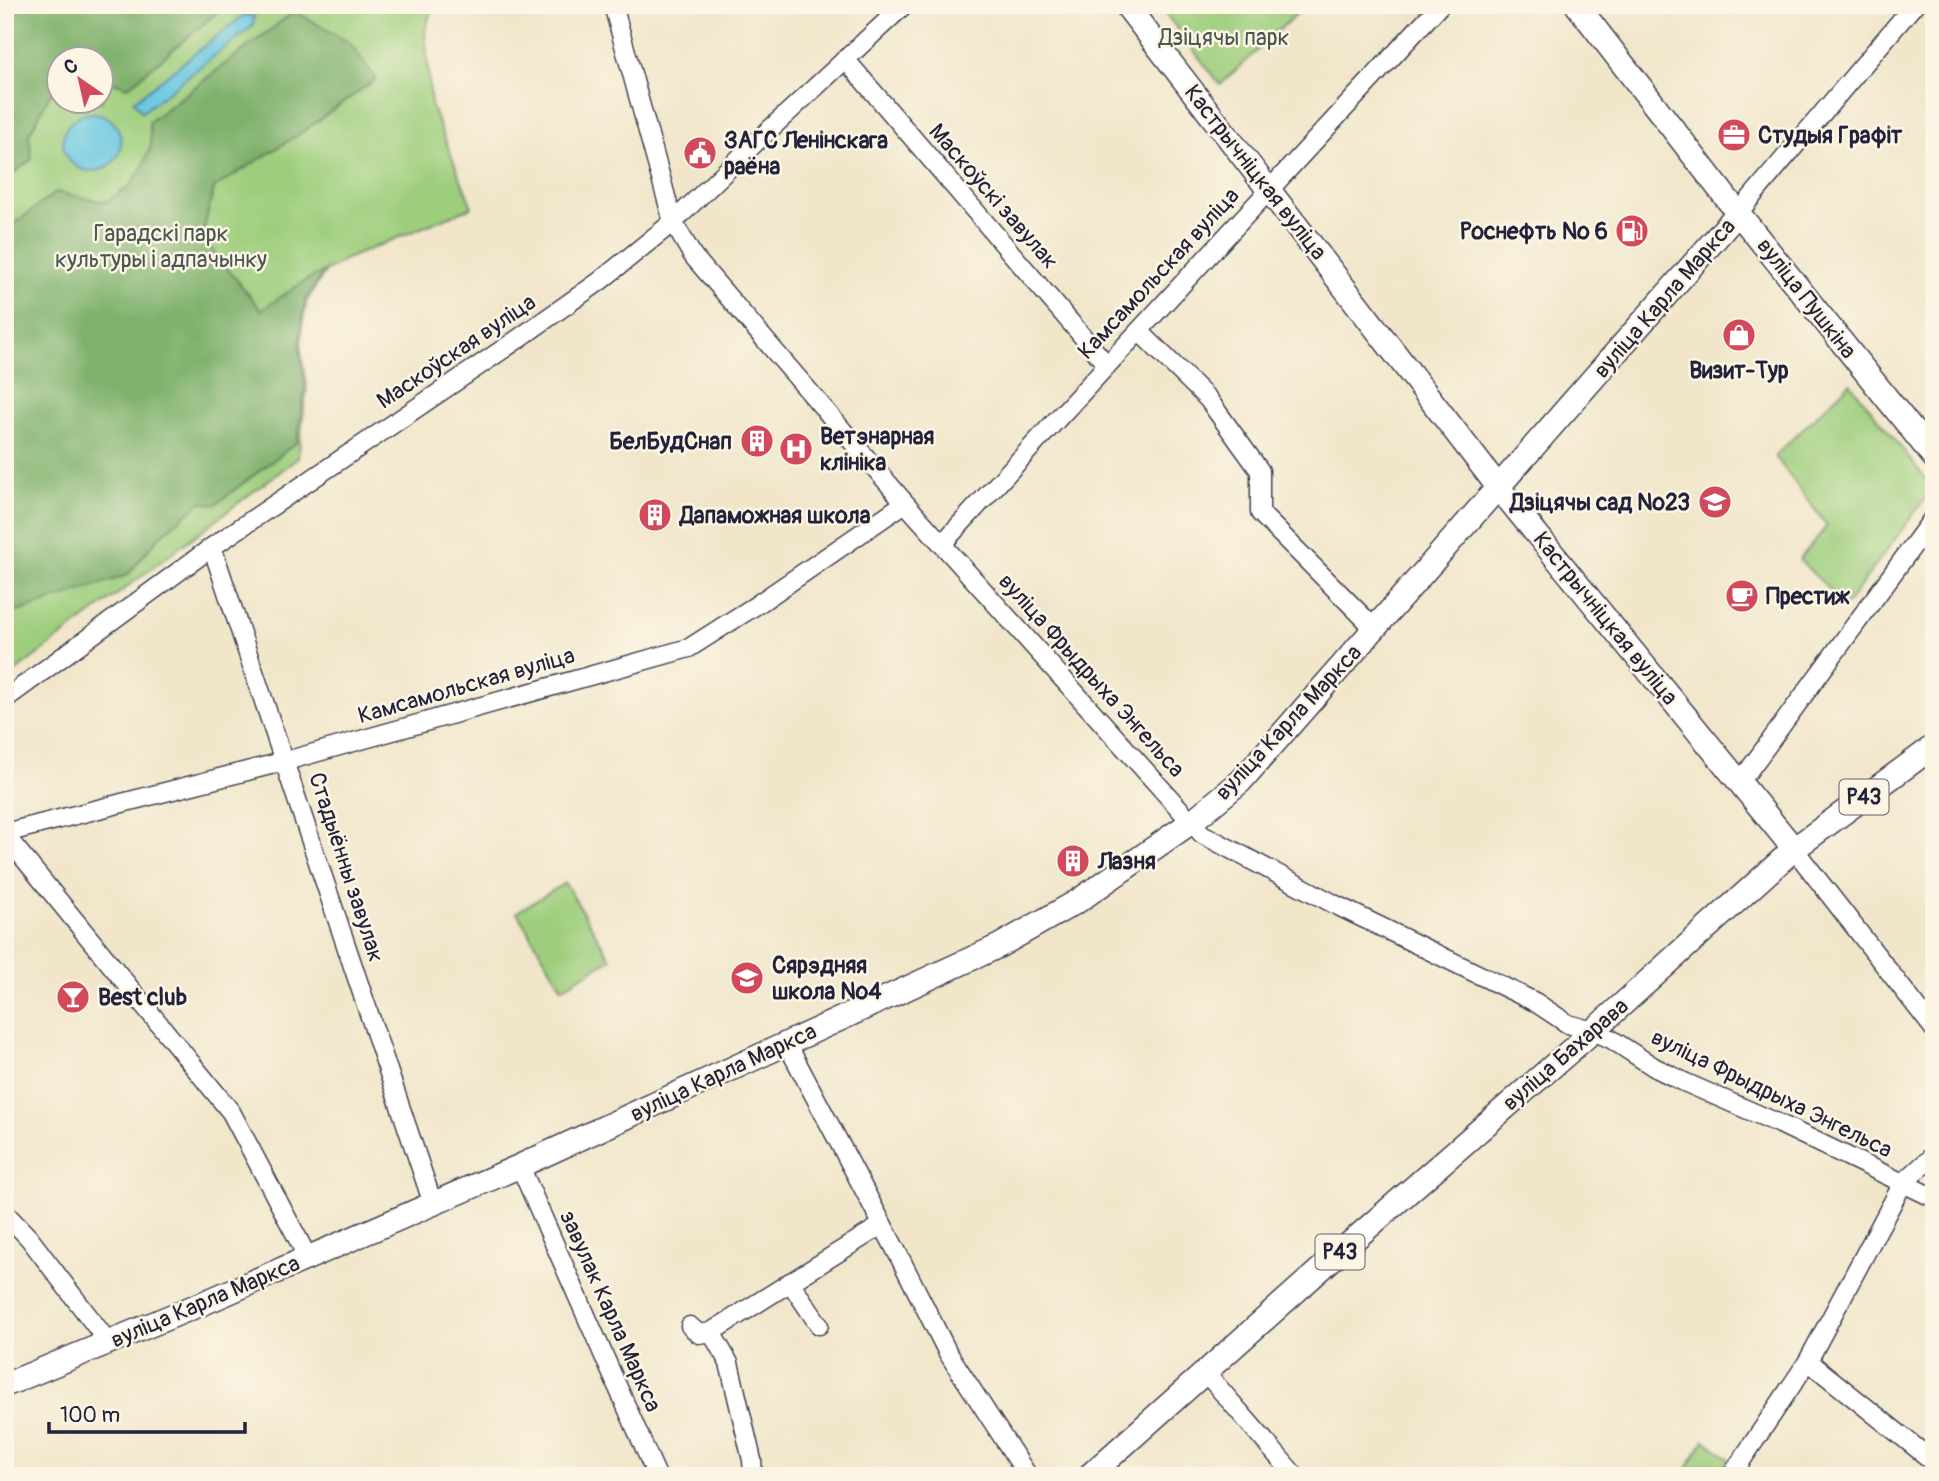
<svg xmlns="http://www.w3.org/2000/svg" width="1939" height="1481" viewBox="0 0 1939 1481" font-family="Pangolin,sans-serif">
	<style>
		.green { fill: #9ece7d; stroke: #60785c; stroke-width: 2; fill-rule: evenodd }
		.forest { fill: #7eb16c; stroke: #506a54; stroke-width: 2 }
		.water { fill: #64c6e2; stroke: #43748e; stroke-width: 2 }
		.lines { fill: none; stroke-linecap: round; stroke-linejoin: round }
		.minor-casing { stroke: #413f50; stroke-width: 21 }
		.major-casing { stroke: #413f50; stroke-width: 26 }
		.minor { stroke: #fff; stroke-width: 18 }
		.major { stroke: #fff; stroke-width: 23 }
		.labels { text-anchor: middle; stroke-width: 5; stroke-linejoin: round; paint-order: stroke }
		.shield { fill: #fcf5e5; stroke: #63616e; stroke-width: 2 }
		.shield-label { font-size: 21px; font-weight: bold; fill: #22223b }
		.park-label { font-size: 23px; fill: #47564f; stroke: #fcf5e5 }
		.poi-label { font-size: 23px; font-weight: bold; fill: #22223b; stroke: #fcf5e5; text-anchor: start }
		.street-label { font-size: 23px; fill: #22223b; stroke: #fcf5e5 }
	</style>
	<rect width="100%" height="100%" fill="#fcf5e5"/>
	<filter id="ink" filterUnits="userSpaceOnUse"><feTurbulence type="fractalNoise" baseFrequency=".0143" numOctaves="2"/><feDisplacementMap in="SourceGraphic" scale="14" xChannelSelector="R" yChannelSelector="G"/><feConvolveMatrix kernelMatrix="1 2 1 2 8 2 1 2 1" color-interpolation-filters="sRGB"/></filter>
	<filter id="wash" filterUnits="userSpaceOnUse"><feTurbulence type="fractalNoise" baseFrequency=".00686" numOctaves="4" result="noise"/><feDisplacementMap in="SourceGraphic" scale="28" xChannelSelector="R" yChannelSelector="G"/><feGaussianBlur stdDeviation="1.57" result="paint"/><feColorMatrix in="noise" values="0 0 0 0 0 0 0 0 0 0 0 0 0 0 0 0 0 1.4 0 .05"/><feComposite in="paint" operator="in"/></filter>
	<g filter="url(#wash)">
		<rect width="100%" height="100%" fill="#f1e6ca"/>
		<!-- green -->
		<g class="green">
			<path d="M5 5H433L425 31 431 105 472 207 346 259 325 272 307 301 302 327 301 351 307 387 298 458 5 679ZM60 60H102V102H60Z"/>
			<polygon points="1159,5 1306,5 1220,85"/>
			<polygon points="1850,383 1933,488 1846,605 1799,560 1827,526 1775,456"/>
			<polygon points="565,883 611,959 562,988 517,912"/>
			<polygon points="1705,1440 1729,1459 1717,1476 1682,1476"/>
		</g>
		<!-- forest -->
		<g class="forest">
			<polygon points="5,5 226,5 128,87 104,79 102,80 102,60 60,60 59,91 50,94 29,135 32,159 5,180"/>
			<polygon points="295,11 350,43 376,79 301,133 214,188 202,237 261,310 306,280 324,271 305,300 301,326 300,351 305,387 297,442 215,505 201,502 158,538 128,575 5,616 5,231 56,192 106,202 131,185 143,166 151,145 149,122"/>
		</g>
		<!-- water -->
		<g class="water">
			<polygon points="244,15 254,16 253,26 142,112 134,101"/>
			<circle cx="92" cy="142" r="29"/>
		</g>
	</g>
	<g filter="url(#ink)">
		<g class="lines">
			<defs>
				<g id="minor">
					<polyline points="613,5 673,222 693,256 905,503 1202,834 1336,905 1535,1002 1568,1024 1593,1031 1611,1039 1654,1067 1684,1082 1780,1124 1934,1198"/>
					<polyline points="845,59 1107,365"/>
					<polyline points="1738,213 1914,5"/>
					<polyline points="1139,331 1208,399 1260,471 1260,513 1374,628"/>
					<polyline points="942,544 1440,5"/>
					<polyline points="212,547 433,1204"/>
					<polyline points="5,699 212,547 518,339 600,281 673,222 754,144 904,5"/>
					<polyline points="1741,781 1934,517"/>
					<polyline points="5,833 286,761 689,648 758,604 905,503"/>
					<polyline points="5,835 231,1112 308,1258"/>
					<polyline points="1794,849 1934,1029"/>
					<polyline points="786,1042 897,1252 948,1353 1028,1476"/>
					<polyline points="520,1166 657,1476"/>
					<polyline points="5,1213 29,1238 108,1342"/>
					<polyline points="790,1282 819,1325"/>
					<polyline points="690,1326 699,1334 711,1332 882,1225"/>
					<polyline points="711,1332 729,1363 752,1460 753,1476"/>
					<polyline points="1808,1361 1934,1462"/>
					<polyline points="1205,1372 1295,1476"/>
					<polyline points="1731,1476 1808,1361 1903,1183 1934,1155"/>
				</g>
				<g id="major">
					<polyline points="1126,5 1499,488 1794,849"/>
					<polyline points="1577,5 1731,204 1934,457"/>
					<polyline points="5,1385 213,1299 520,1166 999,946 1078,901 1190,823 1241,781 1738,213"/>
					<polyline points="1089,1476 1332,1259 1593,1031 1794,849 1934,746"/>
				</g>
			</defs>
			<!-- minor casing -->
			<use href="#minor" class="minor-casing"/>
			<!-- major casing -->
			<use href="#major" class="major-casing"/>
			<!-- minor -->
			<use href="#minor" class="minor"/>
			<!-- major -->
			<use href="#major" class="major"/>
		</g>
	</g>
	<!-- icons -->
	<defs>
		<symbol id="office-disc" viewBox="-11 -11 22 22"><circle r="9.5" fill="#d1495b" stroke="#fcf5e5"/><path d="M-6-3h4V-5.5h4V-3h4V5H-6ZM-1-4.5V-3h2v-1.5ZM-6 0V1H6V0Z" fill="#fff"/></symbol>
		<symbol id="civic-disc" viewBox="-11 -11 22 22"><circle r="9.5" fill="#d1495b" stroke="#fcf5e5"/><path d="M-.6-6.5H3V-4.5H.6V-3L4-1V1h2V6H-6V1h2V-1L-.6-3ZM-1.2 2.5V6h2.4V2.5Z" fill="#fff"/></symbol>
		<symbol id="fuel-disc" viewBox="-11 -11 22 22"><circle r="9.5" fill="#d1495b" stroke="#fcf5e5"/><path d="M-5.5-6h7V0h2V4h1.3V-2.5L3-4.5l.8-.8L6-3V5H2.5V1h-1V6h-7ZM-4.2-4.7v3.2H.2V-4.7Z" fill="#fff"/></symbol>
		<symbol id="shop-disc" viewBox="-11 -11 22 22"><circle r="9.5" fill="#d1495b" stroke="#fcf5e5"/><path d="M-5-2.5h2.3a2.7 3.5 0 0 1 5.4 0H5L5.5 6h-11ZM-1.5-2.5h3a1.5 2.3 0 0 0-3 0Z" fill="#fff"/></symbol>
		<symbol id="building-disc" viewBox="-11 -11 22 22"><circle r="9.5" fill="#d1495b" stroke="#fcf5e5"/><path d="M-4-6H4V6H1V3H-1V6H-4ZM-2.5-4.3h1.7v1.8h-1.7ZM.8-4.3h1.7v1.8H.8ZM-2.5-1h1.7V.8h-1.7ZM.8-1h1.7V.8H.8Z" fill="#fff"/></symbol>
		<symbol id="hospital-disc" viewBox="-11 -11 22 22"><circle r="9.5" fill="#d1495b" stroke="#fcf5e5"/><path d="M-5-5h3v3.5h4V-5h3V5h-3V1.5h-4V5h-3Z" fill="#fff"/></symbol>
		<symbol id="school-disc" viewBox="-11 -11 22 22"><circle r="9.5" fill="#d1495b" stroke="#fcf5e5"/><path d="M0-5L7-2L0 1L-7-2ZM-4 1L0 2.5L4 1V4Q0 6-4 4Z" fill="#fff"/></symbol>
		<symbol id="cafe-disc" viewBox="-11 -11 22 22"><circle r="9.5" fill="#d1495b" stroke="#fcf5e5"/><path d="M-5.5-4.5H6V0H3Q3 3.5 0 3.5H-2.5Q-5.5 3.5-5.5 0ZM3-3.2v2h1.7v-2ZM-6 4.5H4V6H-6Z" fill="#fff"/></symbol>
		<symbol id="bar-disc" viewBox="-11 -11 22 22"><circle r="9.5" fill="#d1495b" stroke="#fcf5e5"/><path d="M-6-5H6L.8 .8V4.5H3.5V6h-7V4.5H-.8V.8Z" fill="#fff"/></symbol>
	</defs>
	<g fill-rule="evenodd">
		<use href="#office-disc" x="1715" y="116" width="38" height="38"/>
		<use href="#civic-disc" x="681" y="134" width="38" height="38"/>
		<use href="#fuel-disc" x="1613" y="212" width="38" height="38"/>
		<use href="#shop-disc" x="1720" y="316" width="38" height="38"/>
		<use href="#building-disc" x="738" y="422" width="38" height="38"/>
		<use href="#hospital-disc" x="777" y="430" width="38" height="38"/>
		<use href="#school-disc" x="1696" y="483" width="38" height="38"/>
		<use href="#building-disc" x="636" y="496" width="38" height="38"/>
		<use href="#cafe-disc" x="1723" y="577" width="38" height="38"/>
		<use href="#building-disc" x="1054" y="842" width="38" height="38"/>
		<use href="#school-disc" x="728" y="959" width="38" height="38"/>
		<use href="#bar-disc" x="54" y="978" width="38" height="38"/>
	</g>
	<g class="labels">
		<!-- shield labels -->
		<g class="shield">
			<rect x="1839.5" y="779.5" width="49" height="35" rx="5"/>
			<rect x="1315.5" y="1234.5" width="49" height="35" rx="5"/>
		</g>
		<g class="shield-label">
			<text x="1864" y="804">Р43</text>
			<text x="1340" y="1259">Р43</text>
		</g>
		<!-- park labels -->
		<g class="park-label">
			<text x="1224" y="45">Дзіцячы парк</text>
			<text x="161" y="241">Гарадскі парк<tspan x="161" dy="26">культуры і адпачынку</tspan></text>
		</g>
		<!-- poi labels -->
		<g class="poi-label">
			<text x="1758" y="143">Студыя Графіт</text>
			<text x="724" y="148">ЗАГС Ленінскага<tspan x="724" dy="26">раёна</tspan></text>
			<text x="1608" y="239" text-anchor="end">Роснефть № 6</text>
			<text x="1739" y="378" text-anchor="middle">Визит-Тур</text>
			<text x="820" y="444">Ветэнарная<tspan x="820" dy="26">клініка</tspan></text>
			<text x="732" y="449" text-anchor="end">БелБудСнап</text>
			<text x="1690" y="510" text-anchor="end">Дзіцячы сад №23</text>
			<text x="680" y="523">Дапаможная школа</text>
			<text x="1766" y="604">Престиж</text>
			<text x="1098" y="869">Лазня</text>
			<text x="772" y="973">Сярэдняя<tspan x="772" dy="26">школа №4</tspan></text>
			<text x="98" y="1005">Best club</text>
		</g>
		<!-- street labels -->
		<g class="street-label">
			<text transform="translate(1256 172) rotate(52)" y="8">Кастрычніцкая вуліца</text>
			<text transform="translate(994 196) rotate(49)" y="8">Маскоўскі завулак</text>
			<text transform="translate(1158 273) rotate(-47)" y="8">Камсамольская вуліца</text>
			<text transform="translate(1664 298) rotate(-49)" y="8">вуліца Карла Маркса</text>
			<text transform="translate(1807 298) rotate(52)" y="8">вуліца Пушкіна</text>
			<text transform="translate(456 351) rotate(-34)" y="8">Маскоўская вуліца</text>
			<text transform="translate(1606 618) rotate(51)" y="8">Кастрычніцкая вуліца</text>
			<text transform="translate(1092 675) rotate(48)" y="8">вуліца Фрыдрыха Энгельса</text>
			<text transform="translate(466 685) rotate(-16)" y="8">Камсамольская вуліца</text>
			<text transform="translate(1288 722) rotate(-47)" y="8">вуліца Карла Маркса</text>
			<text transform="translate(347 867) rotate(72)" y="8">Стадыённы завулак</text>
			<text transform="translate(1565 1054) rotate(-41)" y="8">вуліца Бахарава</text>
			<text transform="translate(723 1072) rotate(-25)" y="8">вуліца Карла Маркса</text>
			<text transform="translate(1772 1093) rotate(26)" y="8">вуліца Фрыдрыха Энгельса</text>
			<text transform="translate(205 1301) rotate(-23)" y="8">вуліца Карла Маркса</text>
			<text transform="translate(611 1311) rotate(66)" y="8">завулак Карла Маркса</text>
		</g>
	</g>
	<!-- margin -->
	<rect width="1939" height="1481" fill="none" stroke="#fcf5e5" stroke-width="28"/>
	<!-- north arrow -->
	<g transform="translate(80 80) rotate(326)"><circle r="33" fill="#fcf5e5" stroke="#a5a1a1" stroke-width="2"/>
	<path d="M0-5L12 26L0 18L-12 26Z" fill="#d1495b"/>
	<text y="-10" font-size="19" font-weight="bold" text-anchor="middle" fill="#22223b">С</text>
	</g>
	<!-- scale -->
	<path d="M49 1422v10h196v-10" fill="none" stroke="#22223b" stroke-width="3.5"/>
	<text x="60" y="1422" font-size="21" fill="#22223b" stroke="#fcf5e5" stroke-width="5" paint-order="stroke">100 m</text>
</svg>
